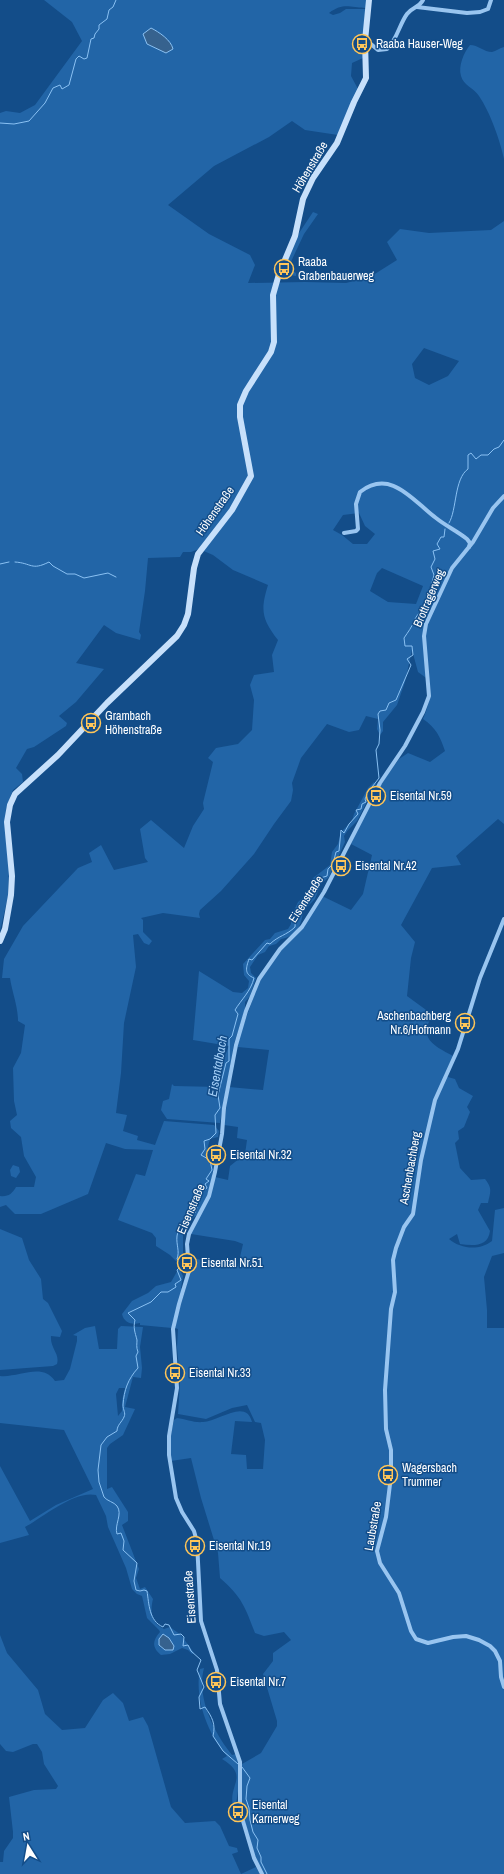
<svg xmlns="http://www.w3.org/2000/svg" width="504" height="1874" viewBox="0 0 504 1874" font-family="'Archivo Narrow',sans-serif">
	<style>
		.green { fill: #2265a7; fill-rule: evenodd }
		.water { fill: #36628e; stroke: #8ac1f3 }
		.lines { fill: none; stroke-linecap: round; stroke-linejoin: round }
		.stream { stroke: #8ac1f3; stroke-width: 1 }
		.street { stroke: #99c5f0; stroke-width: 4 }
		.secondary { stroke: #c7e0fb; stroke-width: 6 }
		.labels { text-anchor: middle; stroke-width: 3; stroke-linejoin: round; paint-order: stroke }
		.poi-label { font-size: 12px; fill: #fff; stroke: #134d89; text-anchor: start }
		.street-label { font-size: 12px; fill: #fff; stroke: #134d89 }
		.water-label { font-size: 13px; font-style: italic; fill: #a4cff7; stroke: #134d89 }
	</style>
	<rect width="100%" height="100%" fill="#134d89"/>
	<!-- green -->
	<g class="green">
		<path d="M44 0H367L366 8C350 8 344 2 329 13L333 15 340 13 346 9H366L363 58 352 63 351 76 358 89 338 135 305 130 292 121 269 137 214 166 168 205 209 234 250 255 255 265 248 283 305 282 346 283 370 277 397 260 387 242 400 229 429 233 491 230 504 221V824L498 819 456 856 461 865 432 868 401 925 415 942 411 958 407 996 433 1015C417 1038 434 1046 453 1056L444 1076 455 1079 459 1088 473 1096 467 1107 470 1112 464 1127 458 1131 459 1139 455 1143 460 1168 471 1180 485 1179C493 1189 490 1192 488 1203H481L478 1210 490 1231C488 1247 473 1246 460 1244L457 1234 449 1239C461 1249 479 1251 492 1241L495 1210 504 1208V1253L492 1256 484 1277 487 1310V1328H504V1874H264L255 1857 241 1808 242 1764 261 1753 277 1726V1721L263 1674 273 1661V1653L291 1640 284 1632 264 1636 255 1633C245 1607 242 1597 220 1578L218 1553 201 1498 191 1458 171 1461C170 1447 170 1434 174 1420L177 1418C186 1419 194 1423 203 1422 218 1422 246 1398 252 1422L235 1421 231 1454 246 1455 247 1469H263L265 1440 261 1423 255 1422 247 1405 232 1408 206 1419 178 1414 180 1382 177 1347 178 1329 175 1328C179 1304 191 1282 190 1258L238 1266 243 1244 235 1241 191 1234 190 1232 210 1194 215 1177 228 1180 230 1166 245 1154 247 1140 237 1138 238 1127 224 1125 229 1087 263 1090 269 1050 238 1047 237 1043 260 979 279 951 299 931 322 896 351 910 363 894 372 855 351 844 380 785 399 759 408 753 430 762 445 751C440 736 436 728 423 719 429 705 431 695 429 680L418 672 412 650 405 682 397 705 383 722V731L380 735 377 729 378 719 366 716 359 730 349 732 327 724 301 758 292 783 293 790 291 801 274 824 254 854 221 891 200 910 199 914 200 918 163 913 141 918 143 920V932L152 941 149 945 144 943 138 934 133 935 136 967 124 1023 121 1073 116 1113 127 1115 123 1131 138 1136 137 1140 155 1145 164 1121 214 1125 219 1131 218 1137 210 1139 206 1154 214 1163 211 1184 205 1201 198 1214 186 1224 183 1233V1259L186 1262 185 1265 178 1263 170 1255 156 1246V1238L152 1233 118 1220 136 1174 145 1176 153 1150 125 1149 106 1143 88 1194 41 1214H15L6 1205 0 1207V1196C8 1197 12 1194 16 1187H34L36 1177 24 1156 21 1137 11 1128 10 1121 17 1115 14 1101 13 1068 21 1053 25 1025 18 1021C18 1006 12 992 10 978H2L4 959 23 926 78 868 92 862 89 853 101 845 114 870 148 862 145 858 140 829 151 820 184 848 193 826 204 809 203 803 213 762 208 758 216 748 238 744 252 730 254 700 250 685 254 675 274 672 272 655 278 640C262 619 260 611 268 585L233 570 213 555 199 549 191 552H183L180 557 148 558 145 591 139 632 141 635 140 640 116 633 104 625 76 663 104 669 76 702 59 716 67 723 66 726 34 747 27 749 16 768 22 774 23 782 13 790 6 809 5 824 9 869 8 896 0 931V113L6 111 20 113 35 105 82 41 72 22ZM424 348 459 361 448 376 429 385 415 378 412 364ZM359 513 365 526 375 534 367 544H353L342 535 333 530 343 515ZM382 568 423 586 416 604 388 602 370 591 377 573Z"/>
		<path d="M470 45C478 45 484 52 492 52 496 51 500 48 504 47V159C500 140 490 112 479 96 474 88 463 85 461 76 458 66 464 52 470 45Z"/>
		<polygon points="313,212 318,214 304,234 288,268 296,273 296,276 282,274 297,236"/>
		<path d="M374 782 376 784 357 821 348 830 344 836 345 842 329 877 321 884 315 899 303 911C302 925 296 937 281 939L276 944 269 946 265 952 258 955 250 967 251 973 256 978 250 996 245 1002V1009L234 1044 220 1123 167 1119 161 1110 163 1101 169 1099 172 1084 174 1086 218 1087 223 1060 229 1046 193 1040 199 971 233 992 242 993 248 988 249 981 244 975 243 964 265 940 270 939 275 933 288 929 291 924V917L298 902 310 892 313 878 330 865 332 852 338 844 341 832 352 821 354 814 368 788Z"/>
		<polygon points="13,1165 19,1167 20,1172 16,1178 11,1176 10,1170"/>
		<path d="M0 1229 22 1238 29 1260 41 1279 43 1299 48 1303 62 1331 60 1337 51 1336C50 1349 60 1353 57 1364L53 1366 0 1370Z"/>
		<path d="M179 1268 183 1276 181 1288 182 1289 172 1328 140 1325V1323C132 1325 124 1323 122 1314L132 1301 148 1293 156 1286 171 1282Z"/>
		<path d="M95 1326 99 1349H117L118 1329 121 1326 143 1327 140 1347 142 1368 141 1378 133 1377 125 1407 135 1409 123 1435 110 1444 107 1448V1489L112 1487 128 1512V1521L122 1525 139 1569 136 1578 140 1589 145 1587 153 1599C150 1611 151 1623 164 1629L170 1627 181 1635 194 1653 192 1654 188 1650 182 1648 170 1654 161 1655C151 1647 153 1640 160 1632L159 1630 147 1618 142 1596 137 1594 132 1589 126 1568 108 1527 106 1516 96 1495C75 1490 43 1517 25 1527L29 1535 0 1543V1466L30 1521 56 1505 93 1489 64 1430 0 1423V1376C19 1378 42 1362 55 1381L64 1380 70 1369 77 1341V1336L73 1335 85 1328ZM119 1388H125L122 1401V1411L118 1416 116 1394ZM169 1638 174 1646 165 1650 160 1647 159 1639Z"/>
		<polygon points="0,1635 7,1653 38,1690 45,1714 62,1730 85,1728 103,1700 113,1693 123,1703 129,1721 143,1717 148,1726 171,1807 185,1823 215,1821 220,1826 229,1846 237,1848 238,1852 232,1854 241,1874 0,1874 0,1862 3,1862 4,1851 13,1838 13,1832 9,1797 34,1790 56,1789 58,1786 44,1764 42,1752 37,1744 33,1744 13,1752 6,1751 0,1744"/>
		<path d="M204 1668C196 1697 214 1733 232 1755L236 1754C241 1771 239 1787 236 1804L233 1806C228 1784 250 1776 222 1759L227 1756C208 1734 194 1699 200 1669Z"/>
		<polygon points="256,1867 260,1874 241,1874"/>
	</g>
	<!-- water -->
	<g class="water">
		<path d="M151 28C159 32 171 40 173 49L166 53 147 44 143 34Z"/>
		<polygon points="163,1634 169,1638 174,1646 173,1650 165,1650 159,1645 159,1639"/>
	</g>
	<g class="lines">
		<!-- stream -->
		<g class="stream">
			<polyline points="0,123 14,124 29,121 45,103 53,88 60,85 62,89 69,85 76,59 79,56 84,59 87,58 91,39 94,38 95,34 99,29 99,25 107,19 109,10 113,7 116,0"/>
			<path d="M449 523C457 510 454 479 468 469V455L471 453 476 459 481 455H488L494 449 499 447 504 440"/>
			<path d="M15 562C32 563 31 571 49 562L53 566 67 574H75L84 578 108 573 116 577"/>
			<polyline points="0,564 9,562"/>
			<path d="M238 1764 223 1751 213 1736C216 1724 212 1717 205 1707L200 1709 199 1697 204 1687 197 1670 201 1660 191 1651 188 1645 183 1646 184 1637 181 1634 174 1635 169 1625 165 1624 163 1627C149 1621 149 1604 147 1591L144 1590 140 1591 136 1590 134 1581 137 1563 123 1550 124 1541 121 1533 117 1534C114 1525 123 1514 117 1506 114 1502 107 1501 104 1497L99 1482 98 1470 101 1445 107 1437 117 1431C117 1425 122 1422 124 1417 126 1413 123 1410 123 1405 124 1390 128 1379 138 1368L136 1356 138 1352C136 1347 137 1344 137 1340 135 1332 133 1328 135 1320L128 1313 151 1302 161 1292H168L176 1287 175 1284 181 1280 177 1270 179 1268 180 1262 177 1259C180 1251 176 1245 177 1236 178 1228 185 1225 188 1217L195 1213 200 1199 198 1193 201 1189 204 1190 207 1188 205 1184 209 1181 206 1179 212 1170 210 1160 201 1155 205 1149 204 1141 210 1139 216 1133 215 1115 220 1108 218 1095 226 1063 229 1061V1039L232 1036 238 1014 235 1010C241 1000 251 991 254 978 244 974 246 968 249 959L252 960 267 943 270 944C278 936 287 935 295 927 296 916 294 909 302 901L310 900V896L316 891V886L312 882 314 880 327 876 328 869 333 864 336 852 339 851 341 830 344 833 349 824 358 814 356 810 361 809 362 804 366 802 365 799 367 795H370L369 791 379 778 376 750 379 744 380 730 378 714 380 711 386 710 389 703 396 700 411 665 407 659 413 655 412 646H405L404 638C408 632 412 627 414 621 419 610 425 611 428 597L432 594 430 590 434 575 431 567 435 559 433 551 440 549 437 544 441 537H444L445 529"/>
			<polyline points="242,1767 250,1778 247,1786 246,1799 249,1808 250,1820 253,1832 258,1840 257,1848 261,1857 261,1862 267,1874"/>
		</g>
		<!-- street -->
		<g class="street">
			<polyline points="417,7 467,13 480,12 488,9 491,0"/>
			<path d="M365 39 378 50 387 49C397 40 399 25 407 14 412 7 419 8 423 0"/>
			<path d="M344 533 356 531 358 529 356 504 360 492C391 468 413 501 436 518 446 526 457 531 467 539L470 543 469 547"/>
			<polyline points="504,919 480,978 458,1049 435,1100 421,1160 413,1214 404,1227 396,1248 393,1260 395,1292 391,1309 385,1390 386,1429 391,1450 391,1476 386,1517 377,1551 380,1563 399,1593 411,1631 416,1639 428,1643 453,1637 466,1636 479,1640 490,1646 495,1651 500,1661 501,1677 504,1687"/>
			<polyline points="262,1874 254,1858 240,1811 240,1762 220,1704 217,1670 201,1621 197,1542 194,1531 182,1512 176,1498 169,1455 169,1436 177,1388 173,1329 179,1304 189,1271 187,1244 189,1234 209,1196 215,1172 222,1134 224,1108 236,1045 246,1011 259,979 280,949 302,927 324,892 380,783 405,746 423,712 429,696 424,636 426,624 452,568 473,542 493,508 504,496"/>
		</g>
		<!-- secondary -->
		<polyline class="secondary" points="0,941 5,929 11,895 12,876 7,822 10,805 15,794 58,755 107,703 177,636 184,625 188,614 194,568 198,554 232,510 251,476 240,417 240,405 246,391 271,352 274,342 273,295 279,274 295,236 303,199 313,178 337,143 354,102 366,78 365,41 369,0"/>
	</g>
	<!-- icons -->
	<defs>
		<symbol id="bus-ring" viewBox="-11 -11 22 22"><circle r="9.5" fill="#134d89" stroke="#ffc558" stroke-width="1.5"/><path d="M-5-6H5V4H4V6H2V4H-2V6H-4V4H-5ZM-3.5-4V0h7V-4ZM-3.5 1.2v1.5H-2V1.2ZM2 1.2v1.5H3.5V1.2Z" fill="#ffc558"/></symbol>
	</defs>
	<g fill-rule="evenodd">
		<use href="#bus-ring" x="351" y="33" width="22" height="22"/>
		<use href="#bus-ring" x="273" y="258" width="22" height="22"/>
		<use href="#bus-ring" x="80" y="712" width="22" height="22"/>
		<use href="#bus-ring" x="365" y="785" width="22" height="22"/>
		<use href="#bus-ring" x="330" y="855" width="22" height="22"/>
		<use href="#bus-ring" x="454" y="1012" width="22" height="22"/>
		<use href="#bus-ring" x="205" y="1144" width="22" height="22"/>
		<use href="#bus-ring" x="176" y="1252" width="22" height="22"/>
		<use href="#bus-ring" x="164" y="1362" width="22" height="22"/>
		<use href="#bus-ring" x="377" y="1464" width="22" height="22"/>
		<use href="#bus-ring" x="184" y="1535" width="22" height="22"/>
		<use href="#bus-ring" x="205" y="1671" width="22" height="22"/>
		<use href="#bus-ring" x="227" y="1801" width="22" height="22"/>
	</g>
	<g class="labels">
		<!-- poi labels -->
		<g class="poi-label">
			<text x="376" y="48">Raaba Hauser-Weg</text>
			<text x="298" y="266">Raaba<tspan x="298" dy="14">Grabenbauerweg</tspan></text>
			<text x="105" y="720">Grambach<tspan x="105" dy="14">Höhenstraße</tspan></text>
			<text x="390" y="800">Eisental Nr.59</text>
			<text x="355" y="870">Eisental Nr.42</text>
			<text x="451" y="1020" text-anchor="end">Aschenbachberg<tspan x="451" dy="14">Nr.6/Hofmann</tspan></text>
			<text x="230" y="1159">Eisental Nr.32</text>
			<text x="201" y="1267">Eisental Nr.51</text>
			<text x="189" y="1377">Eisental Nr.33</text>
			<text x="402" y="1472">Wagersbach<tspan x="402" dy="14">Trummer</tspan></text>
			<text x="209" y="1550">Eisental Nr.19</text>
			<text x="230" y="1686">Eisental Nr.7</text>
			<text x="252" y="1809">Eisental<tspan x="252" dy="14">Karnerweg</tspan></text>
		</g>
		<!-- street labels -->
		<g class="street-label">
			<text transform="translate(310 167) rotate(-59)" y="4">Höhenstraße</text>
			<text transform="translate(215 511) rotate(-55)" y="4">Höhenstraße</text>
			<text transform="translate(429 598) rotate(-67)" y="4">Brottragerweg</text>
			<text transform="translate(306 899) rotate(-57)" y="4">Eisenstraße</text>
			<text transform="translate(410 1168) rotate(-80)" y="4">Aschenbachberg</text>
			<text transform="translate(191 1209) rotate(-67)" y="4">Eisenstraße</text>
			<text transform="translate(373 1526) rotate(-80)" y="4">Laubstraße</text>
			<text transform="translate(190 1597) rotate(-94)" y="4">Eisenstraße</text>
		</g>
		<!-- water labels -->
		<g class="water-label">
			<text transform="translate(217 1066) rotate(-80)" y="5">Eisentalbach</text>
		</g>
	</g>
	<!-- north arrow -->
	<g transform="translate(28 1846) rotate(349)" stroke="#134d89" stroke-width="3" paint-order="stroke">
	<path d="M0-3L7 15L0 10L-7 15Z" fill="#ffffff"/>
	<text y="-6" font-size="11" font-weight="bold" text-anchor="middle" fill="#ffffff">N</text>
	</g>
</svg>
